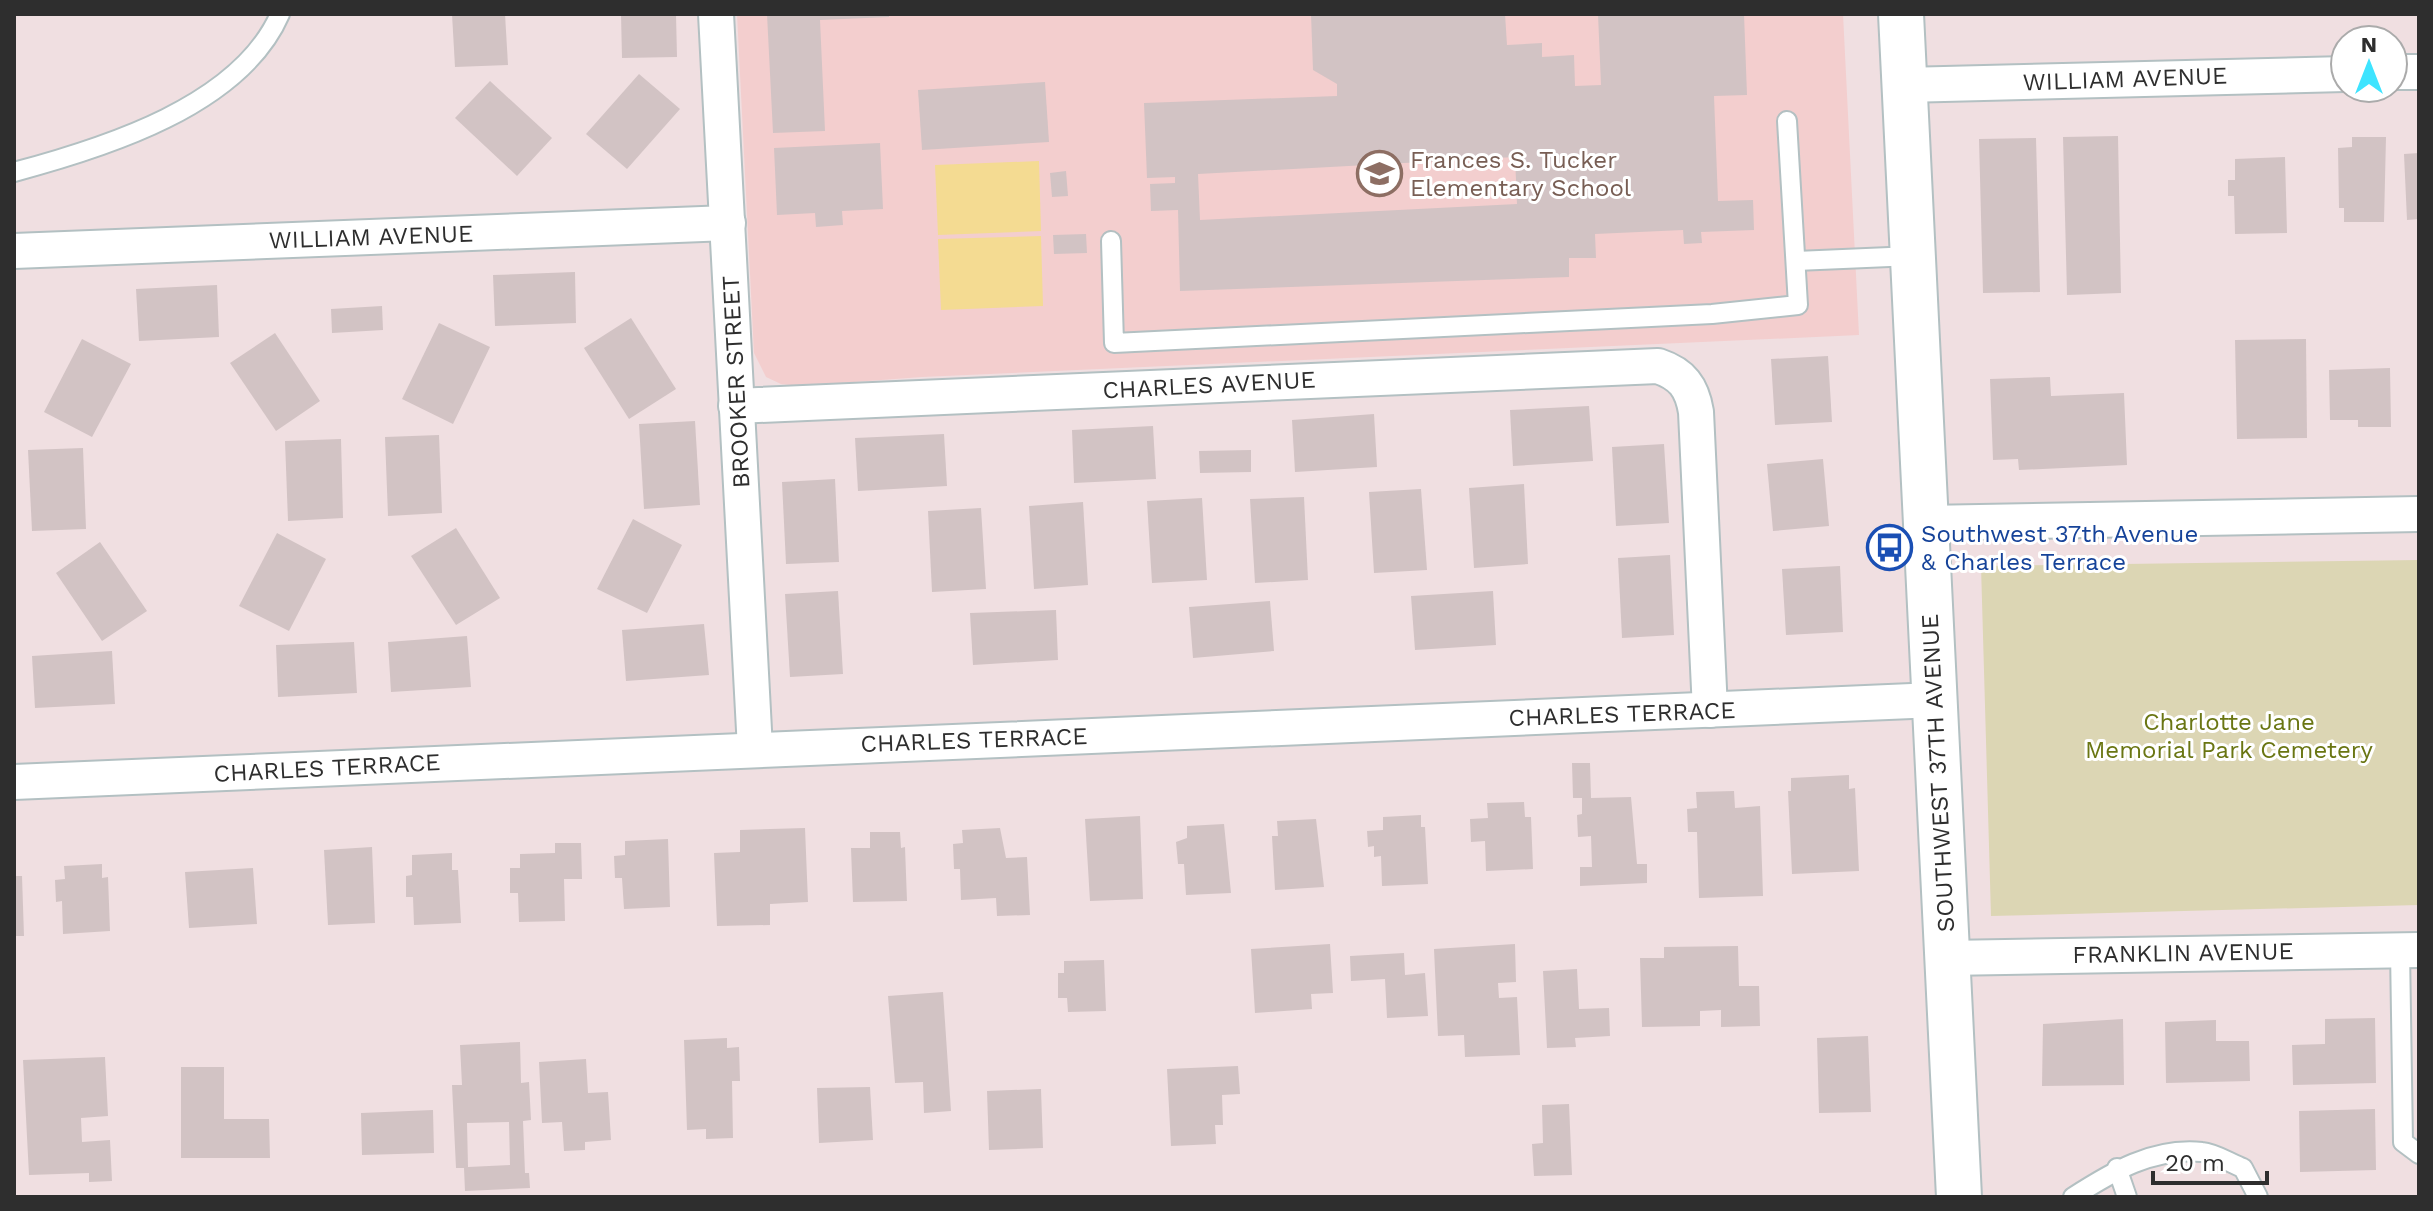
<svg xmlns="http://www.w3.org/2000/svg" width="2433" height="1211" viewBox="0 0 2433 1211" font-family="'Work Sans',sans-serif">
	<style>
		.education { fill: #f3cece }
		.cemetery { fill: #dcd6b4 }
		.pitch { fill: #f4db92 }
		.building { fill: #d2c3c4; fill-rule: evenodd }
		.lines { fill: none; stroke-linecap: round; stroke-linejoin: round }
		.lane-casing { stroke: #b3c0c2; stroke-width: 22 }
		.street-casing { stroke: #b3c0c2; stroke-width: 38 }
		.secondary-casing { stroke: #b3c0c2; stroke-width: 48 }
		.lane { stroke: #fff; stroke-width: 18 }
		.street { stroke: #fff; stroke-width: 34 }
		.secondary { stroke: #fff; stroke-width: 44 }
		.labels { text-anchor: middle; stroke-width: 6; stroke-linejoin: round; paint-order: stroke }
		.street-label { font-size: 24px; fill: #2e2e2e; stroke: #fff }
		.education-label { font-size: 24px; fill: #785e54; stroke: #fff; text-anchor: start }
		.transit-label { font-size: 24px; fill: #164399; stroke: #fff; text-anchor: start }
		.park-label { font-size: 24px; fill: #6a7613; stroke: #fff }
	</style>
	<rect width="100%" height="100%" fill="#f0dfe1"/>
	<!-- education -->
	<polygon class="education" points="737,14 1843,14 1859,335 922,377 800,386 781,384 766,377 754,353"/>
	<!-- cemetery -->
	<polygon class="cemetery" points="2419,560 2419,905 1991,916 1981,566"/>
	<!-- pitch -->
	<g class="pitch">
		<polygon points="1039,161 1041,231 938,235 935,165"/>
		<polygon points="1041,236 1043,306 941,310 938,239"/>
	</g>
	<!-- building -->
	<g class="building">
		<polygon points="452,14 505,14 508,65 455,67"/>
		<polygon points="621,14 676,14 677,57 622,58"/>
		<polygon points="767,14 889,14 889,17 820,20 825,131 773,133"/>
		<path d="M1311 14H1505L1507 45 1542 43V57L1574 55 1575 86 1601 85 1598 14H1744L1747 95 1714 96 1718 201 1753 200 1754 230 1701 232 1702 243 1684 244 1683 230 1595 234 1596 258H1569V277L1180 291 1178 210 1151 211 1150 184 1175 183V177L1147 178 1144 103 1337 96V84L1313 70ZM1515 157 1517 204 1200 220 1198 174Z"/>
		<polygon points="639,74 680,109 627,169 586,134"/>
		<polygon points="490,81 552,138 517,176 455,118"/>
		<polygon points="1045,82 1049,142 922,150 918,90"/>
		<polygon points="2118,136 2121,293 2067,295 2063,137"/>
		<polygon points="2352,137 2386,137 2384,222 2344,222 2344,208 2339,208 2338,148 2352,147"/>
		<polygon points="2036,138 2040,292 1983,293 1979,139"/>
		<polygon points="880,143 883,209 842,211 843,225 816,227 815,213 777,215 774,148"/>
		<polygon points="2419,153 2419,219 2407,220 2404,154"/>
		<polygon points="2285,157 2287,233 2235,234 2234,196 2228,196 2228,180 2235,180 2235,159"/>
		<polygon points="1066,171 1068,196 1052,197 1050,173"/>
		<polygon points="1086,234 1087,253 1054,254 1053,235"/>
		<polygon points="575,272 576,323 495,326 493,275"/>
		<polygon points="217,285 219,337 139,341 136,289"/>
		<polygon points="382,306 383,330 332,333 331,309"/>
		<polygon points="631,318 676,389 629,419 584,348"/>
		<polygon points="439,323 490,347 453,424 402,399"/>
		<polygon points="275,333 320,401 276,431 230,363"/>
		<polygon points="82,339 131,364 92,437 44,412"/>
		<polygon points="2306,339 2307,438 2237,439 2235,340"/>
		<polygon points="1828,356 1832,422 1775,425 1771,359"/>
		<polygon points="2390,368 2391,427 2358,427 2358,420 2330,420 2329,370"/>
		<polygon points="2050,377 2051,396 2124,393 2127,465 2019,470 2018,459 1993,460 1990,379"/>
		<polygon points="1589,406 1593,461 1513,466 1510,410"/>
		<polygon points="1374,414 1377,467 1295,472 1292,420"/>
		<polygon points="695,421 700,505 644,509 639,424"/>
		<polygon points="1153,426 1156,479 1074,483 1072,430"/>
		<polygon points="944,434 947,486 858,491 855,438"/>
		<polygon points="439,435 442,513 388,516 385,437"/>
		<polygon points="341,439 343,518 288,521 285,441"/>
		<polygon points="1664,444 1669,523 1616,526 1612,447"/>
		<polygon points="83,448 86,529 32,531 28,450"/>
		<polygon points="1251,450 1251,472 1200,473 1199,451"/>
		<polygon points="1823,459 1829,526 1773,531 1767,464"/>
		<polygon points="835,479 839,562 786,564 782,482"/>
		<polygon points="1524,484 1528,564 1474,568 1469,488"/>
		<polygon points="1421,489 1427,570 1374,573 1369,492"/>
		<polygon points="1304,497 1308,580 1255,583 1250,499"/>
		<polygon points="1202,498 1207,580 1152,583 1147,501"/>
		<polygon points="1083,502 1088,585 1034,589 1029,506"/>
		<polygon points="981,508 986,589 932,592 928,511"/>
		<polygon points="633,519 682,545 647,613 597,589"/>
		<polygon points="456,528 500,598 456,625 411,556"/>
		<polygon points="277,533 326,559 289,631 239,606"/>
		<polygon points="100,542 147,611 102,641 56,573"/>
		<polygon points="1670,555 1674,635 1622,638 1618,558"/>
		<polygon points="1840,566 1843,632 1786,635 1782,569"/>
		<polygon points="838,591 843,674 790,677 785,594"/>
		<polygon points="1493,591 1496,645 1415,650 1411,596"/>
		<polygon points="1270,601 1274,651 1193,658 1189,607"/>
		<polygon points="1056,610 1058,660 973,665 970,613"/>
		<polygon points="704,624 709,675 626,681 622,630"/>
		<polygon points="467,636 471,687 391,692 388,642"/>
		<polygon points="354,642 357,693 278,697 276,645"/>
		<polygon points="112,651 115,704 35,708 32,656"/>
		<polygon points="1572,763 1590,763 1591,798 1631,797 1637,864 1647,864 1647,883 1580,886 1580,867 1592,867 1591,836 1578,837 1577,815 1582,814 1582,798 1573,798"/>
		<polygon points="1849,775 1849,789 1855,788 1859,871 1792,874 1788,791 1791,791 1791,778"/>
		<polygon points="1734,791 1735,808 1760,806 1763,896 1699,898 1697,832 1688,832 1687,809 1697,808 1696,792"/>
		<polygon points="1524,802 1525,817 1531,817 1533,869 1486,871 1485,841 1471,842 1470,819 1488,818 1487,803"/>
		<polygon points="1421,815 1421,827 1425,827 1428,884 1382,886 1381,856 1374,857 1374,846 1368,847 1367,831 1383,830 1383,817"/>
		<polygon points="1140,816 1143,899 1090,901 1085,819"/>
		<polygon points="1316,819 1324,887 1275,890 1272,836 1278,836 1277,821"/>
		<polygon points="1224,824 1231,893 1186,895 1184,864 1178,864 1176,842 1187,838 1187,826"/>
		<polygon points="805,828 808,902 770,904 770,925 717,926 714,853 740,852 740,830"/>
		<polygon points="1000,828 1006,858 1027,857 1030,915 997,916 996,898 961,900 960,869 954,869 953,844 963,843 962,830"/>
		<polygon points="870,832 900,832 901,848 905,847 907,901 853,902 851,848 870,848"/>
		<polygon points="668,839 670,907 624,909 622,878 615,878 614,856 625,855 625,841"/>
		<polygon points="555,843 581,843 582,879 564,879 565,921 519,922 518,893 510,893 510,868 520,868 520,854 555,853"/>
		<polygon points="372,847 375,923 328,925 324,850"/>
		<polygon points="452,853 452,870 458,870 461,923 414,925 413,897 406,897 406,876 412,875 412,855"/>
		<polygon points="102,864 102,878 108,877 110,931 63,934 62,901 56,902 55,880 65,879 64,866"/>
		<polygon points="253,868 257,924 189,928 185,872"/>
		<polygon points="14,876 22,876 24,936 14,936"/>
		<polygon points="1330,944 1333,993 1311,994 1312,1009 1255,1013 1251,949"/>
		<polygon points="1515,944 1516,982 1498,983 1499,998 1517,997 1520,1055 1465,1057 1464,1035 1438,1036 1434,949"/>
		<polygon points="1738,946 1739,986 1759,986 1760,1026 1721,1027 1721,1010 1700,1011 1700,1026 1642,1027 1640,958 1664,958 1664,947"/>
		<polygon points="1404,953 1405,975 1425,973 1428,1016 1387,1018 1385,979 1351,981 1350,956"/>
		<polygon points="1104,960 1106,1011 1068,1012 1067,998 1058,998 1058,973 1064,973 1064,961"/>
		<polygon points="1577,969 1579,1009 1609,1008 1610,1036 1575,1038 1576,1047 1547,1048 1543,971"/>
		<polygon points="943,992 951,1111 924,1113 923,1082 895,1083 888,996"/>
		<polygon points="2375,1018 2376,1083 2293,1085 2292,1045 2325,1044 2325,1019"/>
		<polygon points="2123,1019 2124,1085 2042,1086 2043,1024"/>
		<polygon points="2216,1020 2216,1041 2249,1041 2250,1081 2166,1083 2165,1022"/>
		<polygon points="1868,1036 1871,1112 1819,1113 1817,1038"/>
		<polygon points="727,1038 727,1048 739,1047 740,1081 732,1081 733,1138 706,1139 706,1129 687,1130 684,1040"/>
		<path d="M520 1042 521 1083 529 1082 531 1120 523 1121 525 1173H529L530 1188 465 1191 464 1168H456L452 1085H462L460 1045ZM509 1122 510 1165 468 1167 467 1123Z"/>
		<polygon points="105,1057 108,1116 81,1118 82,1142 110,1140 112,1181 89,1182 89,1173 29,1175 23,1060"/>
		<polygon points="586,1059 588,1093 608,1092 611,1140 585,1142 585,1150 564,1151 562,1122 542,1123 539,1062"/>
		<polygon points="1238,1066 1240,1094 1222,1095 1223,1125 1215,1125 1216,1144 1171,1146 1167,1069"/>
		<polygon points="181,1067 224,1067 224,1119 269,1119 270,1158 181,1158"/>
		<polygon points="870,1087 873,1140 819,1143 817,1088"/>
		<polygon points="1041,1089 1043,1148 989,1150 987,1091"/>
		<polygon points="1569,1104 1572,1175 1534,1176 1532,1144 1543,1143 1542,1105"/>
		<polygon points="2375,1109 2376,1170 2300,1172 2299,1111"/>
		<polygon points="433,1110 434,1153 362,1155 361,1113"/>
	</g>
	<g class="lines">
		<defs>
			<g id="lane">
				<path d="M14 172C104 148 240 106 280 14"/>
				<polyline points="1111,241 1114,343 1712,314 1798,305 1787,121"/>
				<polyline points="1796,261 1913,256"/>
				<polyline points="2400,950 2403,1142 2419,1154"/>
				<polyline points="2117,1168 2127,1197"/>
				<path d="M2073 1197C2112 1172 2153 1147 2202 1152 2215 1153 2230 1163 2243 1168L2258 1197"/>
			</g>
			<g id="street">
				<polyline points="716,14 755,749"/>
				<polyline points="2393,72 2419,72"/>
				<polyline points="1904,85 2345,74"/>
				<polyline points="14,251 728,223"/>
				<path d="M736 406 1658 366C1682 374 1692 387 1696 412L1710 710"/>
				<polyline points="1925,523 2419,514"/>
				<polyline points="14,782 1935,700"/>
				<polyline points="1947,958 2419,950"/>
			</g>
			<polyline id="secondary" points="1901,14 1959,1197"/>
		</defs>
		<!-- lane casing -->
		<use href="#lane" class="lane-casing"/>
		<!-- street casing -->
		<use href="#street" class="street-casing"/>
		<!-- secondary casing -->
		<use href="#secondary" class="secondary-casing"/>
		<!-- lane -->
		<use href="#lane" class="lane"/>
		<!-- street -->
		<use href="#street" class="street"/>
		<!-- secondary -->
		<use href="#secondary" class="secondary"/>
	</g>
	<!-- icons -->
	<defs>
		<symbol id="school-ring" viewBox="-11 -11 22 22"><circle r="9.5" fill="#fff" stroke="#8d6e63" stroke-width="1.5"/><path d="M0-5L7-2L0 1L-7-2ZM-4 1L0 2.5L4 1V4Q0 6-4 4Z" fill="#8d6e63"/></symbol>
		<symbol id="bus-ring" viewBox="-11 -11 22 22"><circle r="9.5" fill="#fff" stroke="#1a4fb4" stroke-width="1.5"/><path d="M-5-6H5V4H4V6H2V4H-2V6H-4V4H-5ZM-3.5-4V0h7V-4ZM-3.5 1.2v1.5H-2V1.2ZM2 1.2v1.5H3.5V1.2Z" fill="#1a4fb4"/></symbol>
	</defs>
	<g fill-rule="evenodd">
		<use href="#school-ring" x="1354" y="148" width="51" height="51"/>
		<use href="#bus-ring" x="1864" y="522" width="51" height="51"/>
	</g>
	<g class="labels">
		<!-- street labels -->
		<g class="street-label">
			<text transform="translate(2125 79) rotate(-2)" y="8">WILLIAM AVENUE</text>
			<text transform="translate(371 237) rotate(-2)" y="8">WILLIAM AVENUE</text>
			<text transform="translate(736 382) rotate(-93)" y="8">BROOKER STREET</text>
			<text transform="translate(1209 385) rotate(-3)" y="8">CHARLES AVENUE</text>
			<text transform="translate(1622 714) rotate(-2)" y="8">CHARLES TERRACE</text>
			<text transform="translate(974 740) rotate(-2)" y="8">CHARLES TERRACE</text>
			<text transform="translate(327 768) rotate(-3)" y="8">CHARLES TERRACE</text>
			<text transform="translate(1938 773) rotate(-93)" y="8">SOUTHWEST 37TH AVENUE</text>
			<text transform="translate(2183 953) rotate(-1)" y="8">FRANKLIN AVENUE</text>
		</g>
		<!-- education labels -->
		<g class="education-label">
			<text x="1410" y="168">Frances S. Tucker<tspan x="1410" dy="28">Elementary School</tspan></text>
		</g>
		<!-- transit labels -->
		<g class="transit-label">
			<text x="1921" y="542">Southwest 37th Avenue<tspan x="1921" dy="28">&amp; Charles Terrace</tspan></text>
		</g>
		<!-- park labels -->
		<g class="park-label">
			<text x="2229" y="730">Charlotte Jane<tspan x="2229" dy="28">Memorial Park Cemetery</tspan></text>
		</g>
	</g>
	<!-- border -->
	<rect width="2433" height="1211" fill="none" stroke="#2e2e2e" stroke-width="32"/>
	<!-- north arrow -->
	<g transform="translate(2369 64)"><circle r="38" fill="#ffffff" stroke="#ababab" stroke-width="2"/>
	<path d="M0-6L14 30L0 20L-14 30Z" fill="#3ee4ff"/>
	<text y="-12" font-size="22" font-weight="bold" text-anchor="middle" fill="#2e2e2e">N</text>
	</g>
	<!-- scale -->
	<path d="M2153 1171v12h114v-12" fill="none" stroke="#2e2e2e" stroke-width="4"/>
	<text x="2165" y="1171" font-size="24" fill="#2e2e2e" stroke="#ffffff" stroke-width="6" paint-order="stroke">20 m</text>
</svg>
